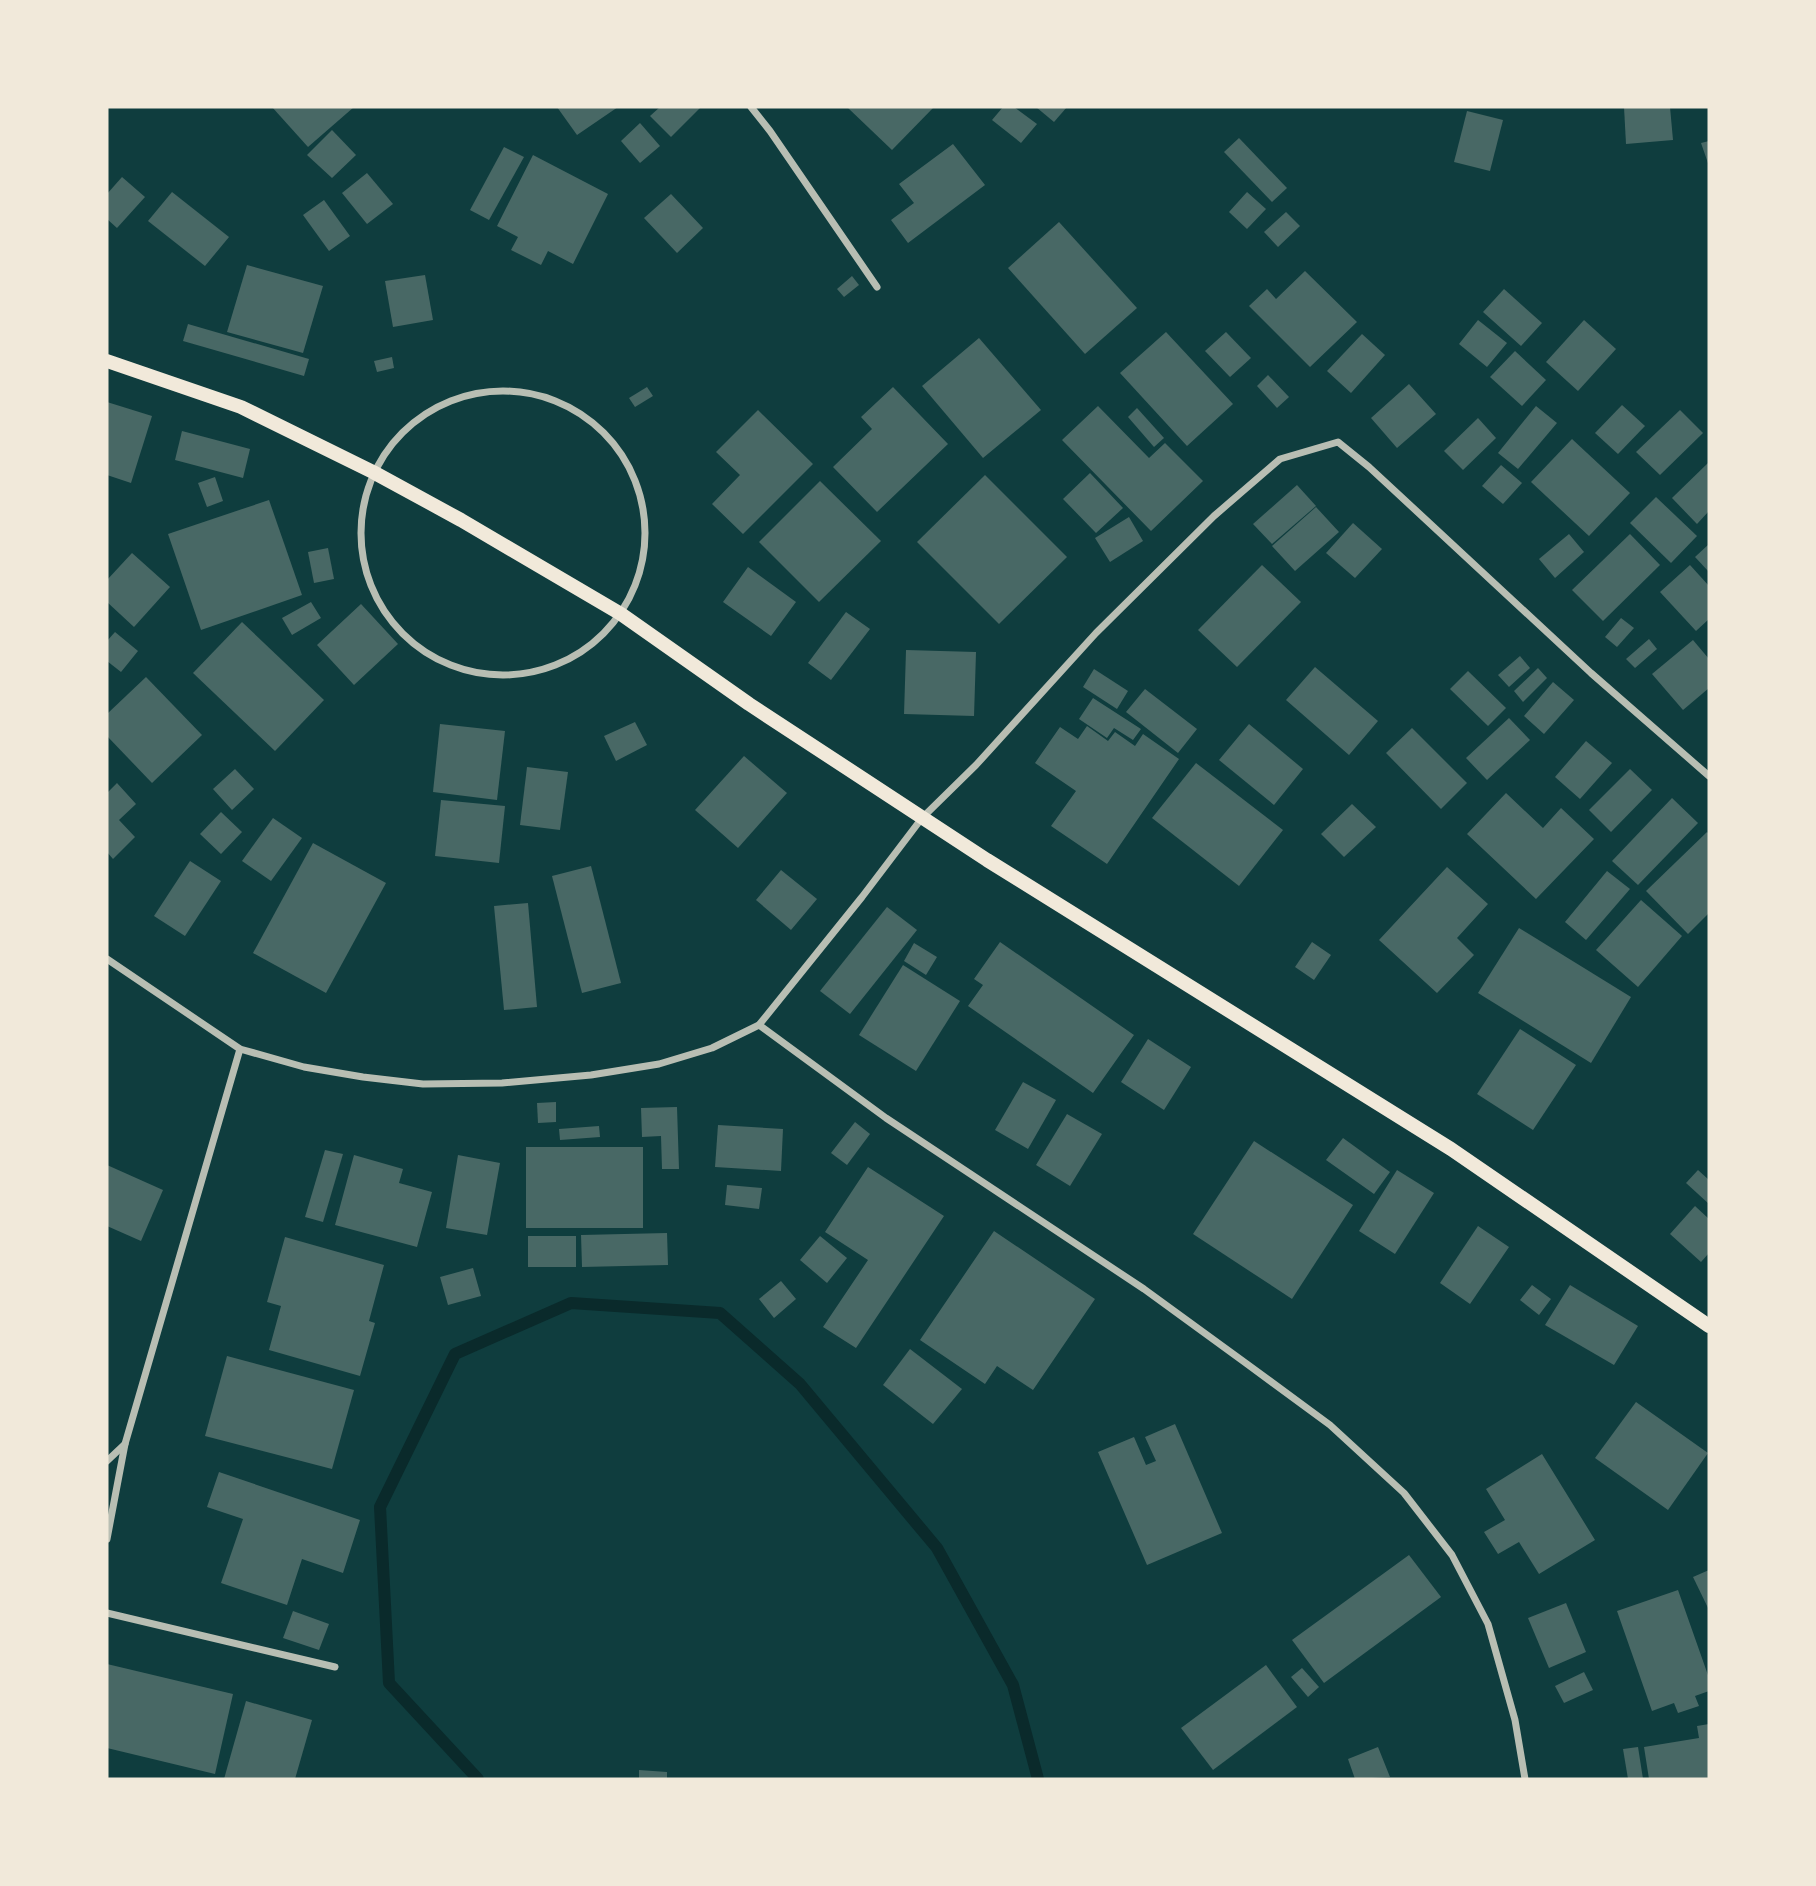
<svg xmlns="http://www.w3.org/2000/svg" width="1816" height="1886" viewBox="0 0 1816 1886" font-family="'Archivo Narrow',sans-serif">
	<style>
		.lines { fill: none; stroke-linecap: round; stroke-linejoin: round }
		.stream { stroke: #0a2a2b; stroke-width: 12 }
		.building { fill: #486865 }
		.minor { stroke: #b8beb3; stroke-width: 7 }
		.secondary { stroke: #f1e9da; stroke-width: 14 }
	</style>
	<rect width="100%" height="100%" fill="#0f3d3e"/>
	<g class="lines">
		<!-- stream -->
		<polyline class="stream" points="478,1779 389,1683 380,1507 455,1354 571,1303 720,1313 800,1384 937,1548 1013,1685 1038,1779"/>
	</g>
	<!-- building -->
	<g class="building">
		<polygon points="272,107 354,107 308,147"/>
		<polygon points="557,107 618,107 577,135"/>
		<polygon points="660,107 701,107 671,137 650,116"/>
		<polygon points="847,107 934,107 892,150"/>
		<polygon points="1003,107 1014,107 1037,124 1021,143 992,120"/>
		<polygon points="1036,107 1067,107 1054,122"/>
		<polygon points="1624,107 1670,107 1673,140 1626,144"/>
		<polygon points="1467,111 1503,120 1490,171 1454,162"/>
		<polygon points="640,123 660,146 640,163 621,141"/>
		<polygon points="332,130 356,155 332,178 307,155"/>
		<polygon points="1239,138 1287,188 1272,202 1224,152"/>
		<polygon points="1709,141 1709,166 1701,143"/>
		<polygon points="953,144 985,185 908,243 891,220 914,203 899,184"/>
		<polygon points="504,147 524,157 489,220 470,210"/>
		<polygon points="533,155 608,194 573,264 548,251 541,265 511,250 518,237 497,226"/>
		<polygon points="367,173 393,204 367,224 342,193"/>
		<polygon points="122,177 145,197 117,228 107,219 107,194"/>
		<polygon points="172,192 229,237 205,266 148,221"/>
		<polygon points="1247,192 1266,209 1247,229 1229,212"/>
		<polygon points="671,194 703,228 677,253 644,218"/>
		<polygon points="324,200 350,236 329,251 303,215"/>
		<polygon points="1286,212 1300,226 1278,247 1264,232"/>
		<polygon points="1059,222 1137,308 1085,354 1008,268"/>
		<polygon points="247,265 323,286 303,353 227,332"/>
		<polygon points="1305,271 1357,322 1310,367 1249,306 1267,289 1276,299"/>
		<polygon points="425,275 433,320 393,327 385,281"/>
		<polygon points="852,276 859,285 844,297 837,289"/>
		<polygon points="1504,289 1542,323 1521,346 1483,312"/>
		<polygon points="1478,320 1507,343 1487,367 1459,344"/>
		<polygon points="1584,320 1616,349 1578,391 1546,362"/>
		<polygon points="188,324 309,359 304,376 183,341"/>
		<polygon points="1166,332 1233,404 1187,446 1120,373"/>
		<polygon points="1226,332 1251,358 1230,377 1205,351"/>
		<polygon points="1362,334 1385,355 1351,393 1327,371"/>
		<polygon points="979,338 1041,410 983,458 922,386"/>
		<polygon points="1515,351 1546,380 1522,406 1490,377"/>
		<polygon points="392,357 394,368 377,372 374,361"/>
		<polygon points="1268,375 1289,397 1277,408 1257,386"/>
		<polygon points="1409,384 1436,414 1397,448 1371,418"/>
		<polygon points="647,387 653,396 635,407 629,398"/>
		<polygon points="893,387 948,444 877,512 833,467 872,429 861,417"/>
		<polygon points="107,402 152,416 131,483 107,475"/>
		<polygon points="1622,405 1645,426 1618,454 1595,433"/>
		<polygon points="1098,406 1149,458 1165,443 1203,481 1151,531 1062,440"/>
		<polygon points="1536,406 1557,423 1518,469 1498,453"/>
		<polygon points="1137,408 1164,438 1154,447 1128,417"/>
		<polygon points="758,410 813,464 743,534 712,504 740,475 716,452"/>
		<polygon points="1680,410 1703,433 1660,475 1636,452"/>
		<polygon points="1478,418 1496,438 1463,470 1444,451"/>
		<polygon points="182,431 250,449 243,478 175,460"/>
		<polygon points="1572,439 1630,493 1589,536 1531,482"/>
		<polygon points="1709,462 1709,511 1697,524 1672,498"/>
		<polygon points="1501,465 1522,483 1503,504 1482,486"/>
		<polygon points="1090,473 1123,508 1096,533 1063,499"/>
		<polygon points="985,475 1067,557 999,624 917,542"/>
		<polygon points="215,477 223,501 207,507 198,483"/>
		<polygon points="820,481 881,541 819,602 759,542"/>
		<polygon points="1297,485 1316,506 1272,544 1253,524"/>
		<polygon points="1656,497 1697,536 1671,563 1630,523"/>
		<polygon points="269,500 302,595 201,630 168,534"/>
		<polygon points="1316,507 1339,532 1295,571 1272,546"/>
		<polygon points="1129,517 1143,541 1110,562 1095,538"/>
		<polygon points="1353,523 1382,549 1355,578 1326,553"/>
		<polygon points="1569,534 1584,552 1555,578 1539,559"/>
		<polygon points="1630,534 1660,565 1603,621 1572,590"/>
		<polygon points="1709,544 1709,572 1695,557"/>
		<polygon points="328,548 334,579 314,583 308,552"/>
		<polygon points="132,553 170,587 134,627 107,602 107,580"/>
		<polygon points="1262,565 1301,602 1237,667 1198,630"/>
		<polygon points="1690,565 1709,586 1709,619 1696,631 1660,592"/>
		<polygon points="748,567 796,602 771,636 723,602"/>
		<polygon points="311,602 321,618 292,635 282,618"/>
		<polygon points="361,604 398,644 354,685 317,645"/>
		<polygon points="846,612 870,629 831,680 808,663"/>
		<polygon points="1621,618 1634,628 1617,647 1605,637"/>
		<polygon points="242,622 324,700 275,751 193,673"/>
		<polygon points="115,632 138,651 121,672 107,661 107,641"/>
		<polygon points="1649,639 1657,649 1635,668 1626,659"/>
		<polygon points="1693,640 1709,659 1709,688 1683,710 1652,674"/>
		<polygon points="906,650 976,652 974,716 904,714"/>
		<polygon points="1520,656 1530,668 1509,687 1498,675"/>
		<polygon points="1315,667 1378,721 1349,755 1286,700"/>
		<polygon points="1538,668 1547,678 1523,702 1514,691"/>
		<polygon points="1094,669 1128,691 1117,709 1083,687"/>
		<polygon points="1468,671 1506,708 1488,726 1450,689"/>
		<polygon points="146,677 202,735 152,783 107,736 107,714"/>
		<polygon points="1553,682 1574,700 1544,734 1524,716"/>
		<polygon points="1145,689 1197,729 1178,753 1126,712"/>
		<polygon points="1093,698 1141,729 1133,740 1114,728 1107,738 1079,719"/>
		<polygon points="1509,718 1530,740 1487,780 1466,758"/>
		<polygon points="635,722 647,745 616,761 604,736"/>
		<polygon points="440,724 505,731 497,800 433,792"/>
		<polygon points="1249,724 1303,769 1274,805 1219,760"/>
		<polygon points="1087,726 1108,741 1115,732 1135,746 1143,734 1179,759 1107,864 1051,826 1076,791 1035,763 1060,727 1078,739"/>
		<polygon points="1412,728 1467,783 1441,809 1386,753"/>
		<polygon points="1586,741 1612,763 1580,799 1555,777"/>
		<polygon points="744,756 787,793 738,848 695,810"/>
		<polygon points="1196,763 1283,830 1239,886 1152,818"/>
		<polygon points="527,767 568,772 560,830 520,825"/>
		<polygon points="235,769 254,789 232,810 213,789"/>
		<polygon points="1630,769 1652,790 1611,832 1589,810"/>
		<polygon points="117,783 136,804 119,820 135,837 113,859 107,852 107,793"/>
		<polygon points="1506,793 1543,828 1561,808 1594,839 1536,899 1467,834"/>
		<polygon points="1672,798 1698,823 1638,885 1612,861"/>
		<polygon points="441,800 505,806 499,863 435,856"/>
		<polygon points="1352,804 1376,827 1344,857 1321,834"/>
		<polygon points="221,812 242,832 221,854 200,834"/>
		<polygon points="273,818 302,838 271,881 242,861"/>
		<polygon points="1707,832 1709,834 1709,913 1688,934 1646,891"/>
		<polygon points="313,843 386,883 326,993 253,953"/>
		<polygon points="190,861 221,881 185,936 154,916"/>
		<polygon points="591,866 621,983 582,993 552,876"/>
		<polygon points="1447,867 1488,904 1457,938 1474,955 1437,993 1379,940"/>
		<polygon points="781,870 817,899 791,930 756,900"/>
		<polygon points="1607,871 1630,889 1586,940 1565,922"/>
		<polygon points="1641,900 1682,936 1638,987 1596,950"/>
		<polygon points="528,903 537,1007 504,1010 494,906"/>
		<polygon points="887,907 917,930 850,1014 820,991"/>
		<polygon points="1519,928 1631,997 1591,1063 1478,993"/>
		<polygon points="1000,942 1134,1035 1093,1093 968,1006 983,985 974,979"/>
		<polygon points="1312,942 1331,955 1314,980 1295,967"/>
		<polygon points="914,943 937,957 926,975 904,961"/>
		<polygon points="903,965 960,1001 916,1071 859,1035"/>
		<polygon points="1520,1029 1576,1065 1533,1130 1477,1094"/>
		<polygon points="1148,1039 1191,1067 1164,1110 1121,1082"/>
		<polygon points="1023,1082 1056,1100 1028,1149 995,1130"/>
		<polygon points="556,1102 556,1122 538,1123 537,1103"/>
		<polygon points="677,1107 679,1169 662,1169 661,1136 642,1137 641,1108"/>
		<polygon points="1067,1114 1102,1134 1070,1186 1036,1165"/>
		<polygon points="855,1122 870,1134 847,1165 831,1153"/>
		<polygon points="718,1125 783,1129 781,1171 715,1167"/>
		<polygon points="599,1126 600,1137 560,1140 559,1129"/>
		<polygon points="1343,1138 1390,1172 1374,1194 1326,1160"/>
		<polygon points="1254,1141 1353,1205 1292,1299 1193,1234"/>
		<rect x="526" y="1147" width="117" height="81"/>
		<polygon points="325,1150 343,1154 323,1222 305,1217"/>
		<polygon points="354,1155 403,1169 399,1183 432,1192 417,1247 335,1225"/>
		<polygon points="458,1155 500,1163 487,1235 446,1228"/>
		<polygon points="107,1165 163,1190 141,1241 107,1226"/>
		<polygon points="868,1167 944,1216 856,1348 823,1327 868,1260 825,1232"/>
		<polygon points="1397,1170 1434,1193 1395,1254 1359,1231"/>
		<polygon points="1698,1170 1709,1180 1709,1204 1686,1183"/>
		<polygon points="727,1185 762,1188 759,1209 725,1205"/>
		<polygon points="1695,1206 1709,1219 1709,1253 1701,1262 1670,1234"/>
		<polygon points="1478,1226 1509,1247 1470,1304 1440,1283"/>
		<polygon points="994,1231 1095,1299 1033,1390 997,1366 985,1384 920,1340"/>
		<polygon points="667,1233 668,1265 582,1267 581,1235"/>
		<rect x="528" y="1236" width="48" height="31"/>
		<polygon points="820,1236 847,1258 827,1283 800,1260"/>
		<polygon points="285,1237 384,1265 369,1321 375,1323 360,1376 269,1350 281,1306 267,1302"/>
		<polygon points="473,1268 481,1296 448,1305 440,1277"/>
		<polygon points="781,1281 796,1299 774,1318 759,1299"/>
		<polygon points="1532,1285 1551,1299 1539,1315 1520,1300"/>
		<polygon points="1570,1285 1638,1326 1614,1365 1545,1325"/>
		<polygon points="910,1349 962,1389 933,1424 883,1385"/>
		<polygon points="227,1356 354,1390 332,1469 205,1436"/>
		<polygon points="1636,1402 1708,1453 1668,1510 1595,1458"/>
		<polygon points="1175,1424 1222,1533 1147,1565 1098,1452 1134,1437 1146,1465 1156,1461 1145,1437"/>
		<polygon points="1542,1454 1595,1540 1539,1574 1519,1542 1498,1554 1484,1532 1505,1520 1486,1489"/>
		<polygon points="219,1472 360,1520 343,1573 302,1559 287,1605 221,1583 243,1519 207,1507"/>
		<polygon points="1409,1555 1441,1597 1324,1683 1292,1640"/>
		<polygon points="1709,1570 1709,1610 1693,1577"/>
		<polygon points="1678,1590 1709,1678 1709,1691 1695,1696 1699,1706 1678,1713 1674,1703 1652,1711 1617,1611"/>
		<polygon points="1566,1603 1586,1652 1549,1668 1528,1618"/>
		<polygon points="293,1611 329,1624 319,1650 283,1638"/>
		<polygon points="107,1664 233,1694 215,1774 107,1748"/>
		<polygon points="1266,1665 1297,1707 1213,1770 1181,1728"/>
		<polygon points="1302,1668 1319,1687 1308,1697 1291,1677"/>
		<polygon points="1584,1672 1593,1690 1564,1703 1555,1686"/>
		<polygon points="246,1701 312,1720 295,1779 224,1779"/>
		<polygon points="1709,1724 1709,1779 1649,1779 1644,1747 1699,1738 1697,1726"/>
		<polygon points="1378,1747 1390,1777 1355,1779 1348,1759"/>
		<polygon points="1638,1747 1643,1779 1628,1779 1623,1749"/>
		<polygon points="639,1770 667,1772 667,1779 639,1779"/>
	</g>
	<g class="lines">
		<!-- minor -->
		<g class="minor">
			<polyline points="751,107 770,131 877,287"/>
			<circle cx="503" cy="533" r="142"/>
			<polyline points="107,959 240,1049 304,1067 363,1077 423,1084 502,1083 591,1075 659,1064 712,1048 759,1025 862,897 922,818 976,765 1096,633 1214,516 1280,459 1338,442 1369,467 1591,673 1709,776"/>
			<polyline points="759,1025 886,1118 1144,1289 1247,1364 1330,1425 1404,1493 1452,1555 1488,1624 1515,1720 1525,1779"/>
			<polyline points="107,1461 125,1444 240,1049"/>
			<polyline points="107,1539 125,1444"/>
			<polyline points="107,1613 335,1667"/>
		</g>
		<!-- secondary -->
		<polyline class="secondary" points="107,361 241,407 373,472 461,520 621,614 749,704 987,860 1451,1149 1709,1326"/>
	</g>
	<!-- border -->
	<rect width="1816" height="1886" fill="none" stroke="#f1e9da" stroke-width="217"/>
</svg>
